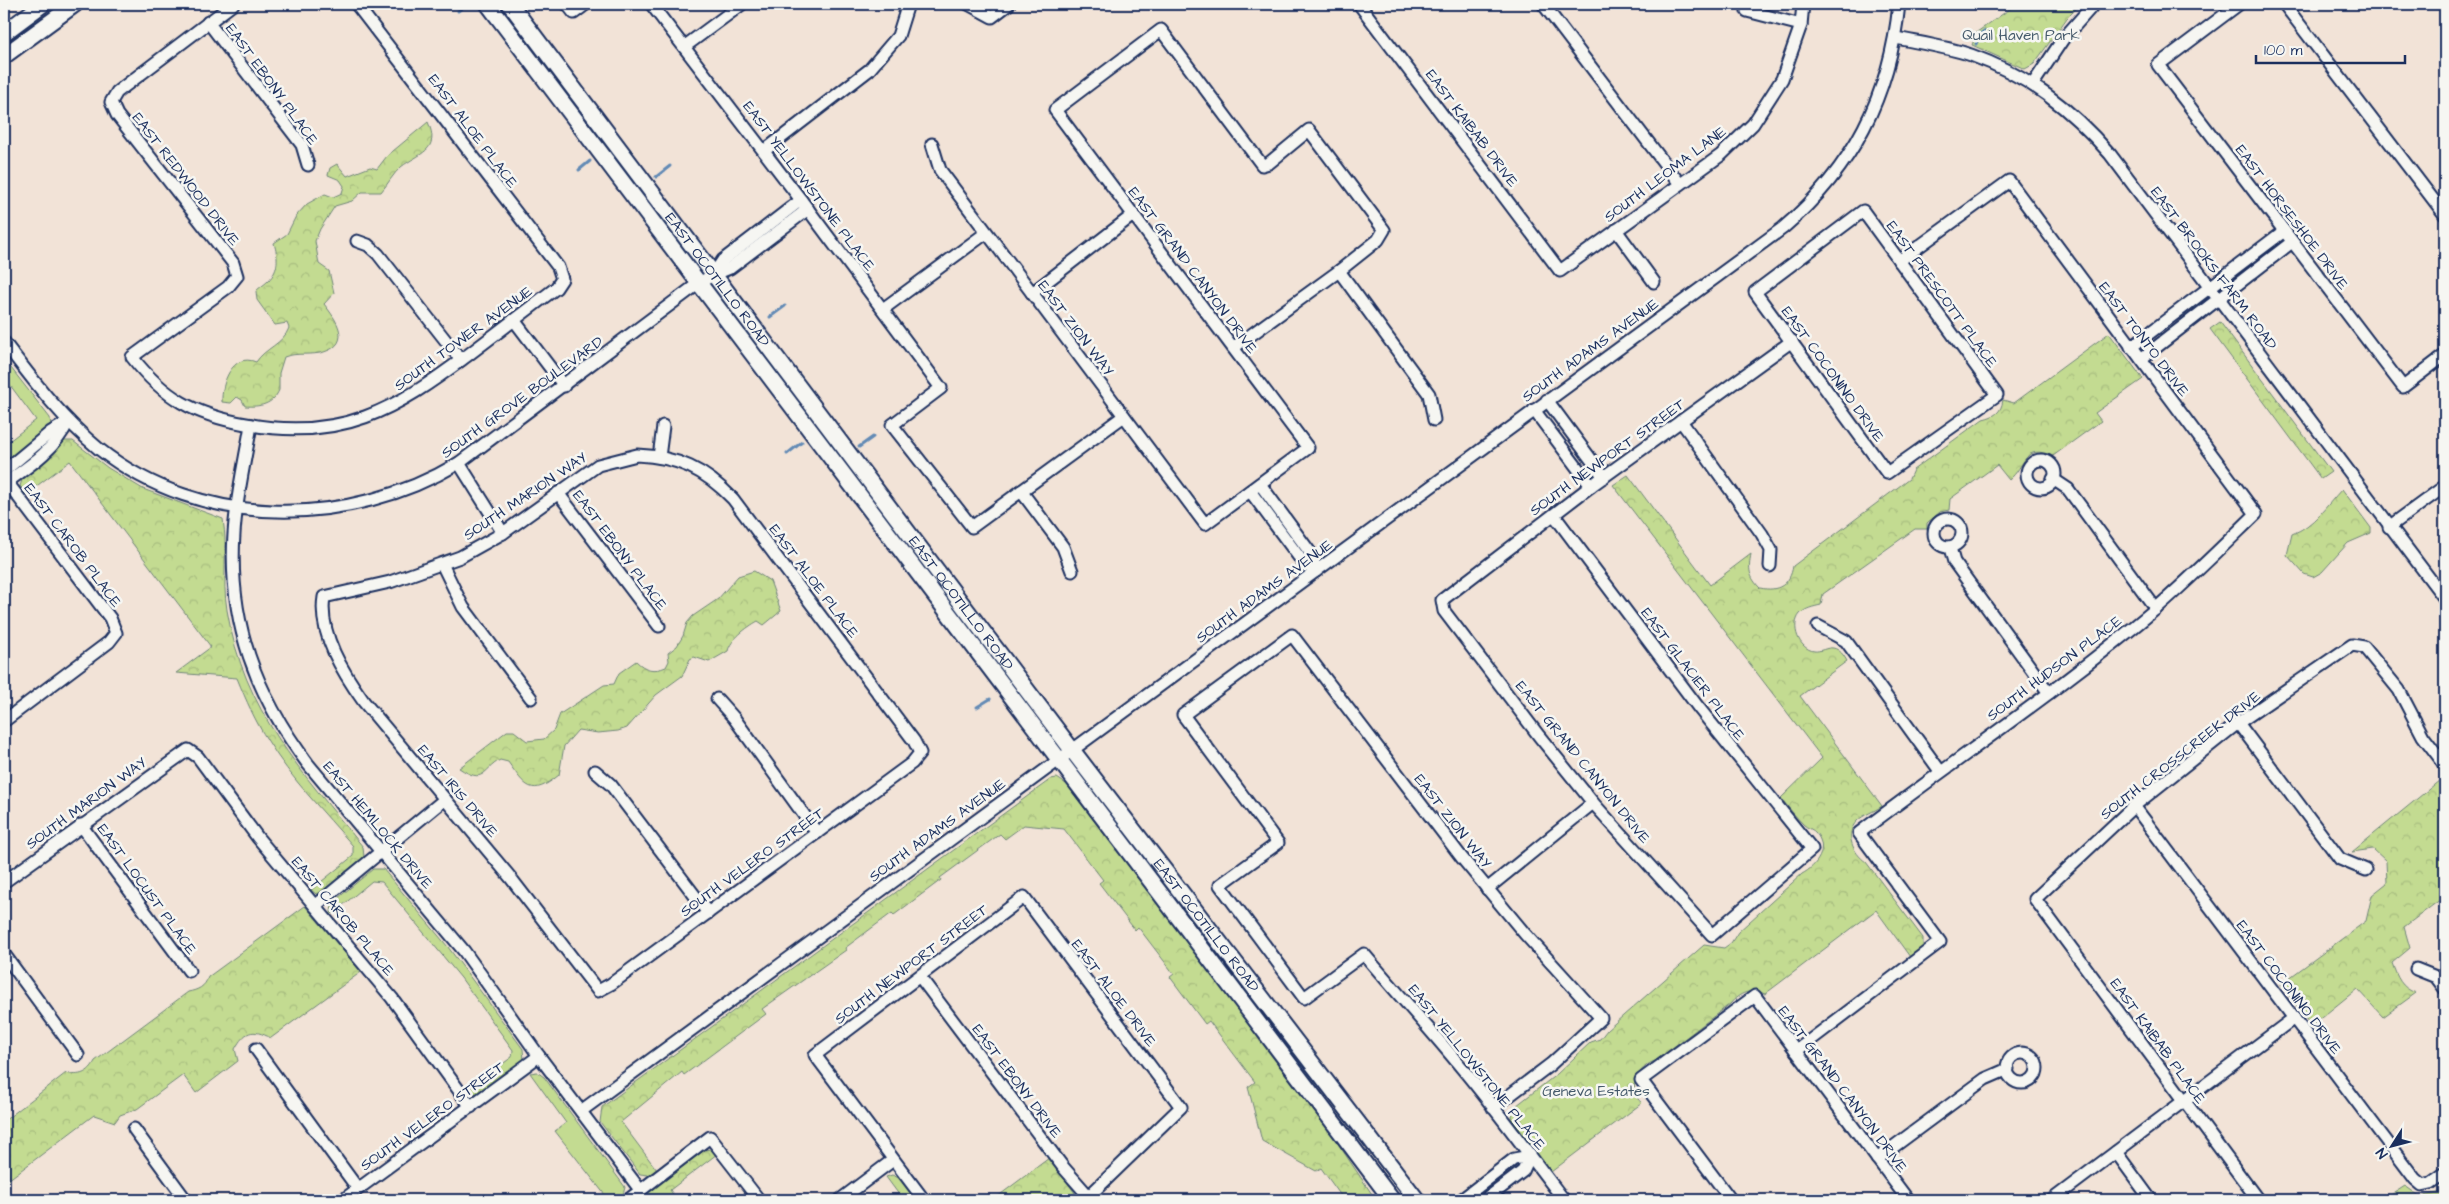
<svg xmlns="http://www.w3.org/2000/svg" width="2449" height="1204" viewBox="0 0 2449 1204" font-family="'Architects Daughter',sans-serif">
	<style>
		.green { fill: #c3db91; stroke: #6f8578 }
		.park { fill: url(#park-crowns); stroke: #6f8578 }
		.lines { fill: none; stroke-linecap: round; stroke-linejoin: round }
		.stream { stroke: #628ab5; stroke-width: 3 }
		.minor-casing { stroke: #1b2f5e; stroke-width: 15 }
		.secondary-casing { stroke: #1b2f5e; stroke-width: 19 }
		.minor { stroke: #f6f6f2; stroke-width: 11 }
		.secondary { stroke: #f6f6f2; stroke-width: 15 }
		.labels { text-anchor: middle; stroke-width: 5; stroke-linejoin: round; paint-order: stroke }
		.park-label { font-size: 15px; fill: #455a6b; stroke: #f6f6f2 }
		.street-label { font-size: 15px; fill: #1b2f5e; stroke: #f6f6f2 }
	</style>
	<defs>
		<pattern id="park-crowns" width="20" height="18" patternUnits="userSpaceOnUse" patternTransform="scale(1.25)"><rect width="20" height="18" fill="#c3db91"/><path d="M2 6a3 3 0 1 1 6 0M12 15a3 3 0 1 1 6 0" fill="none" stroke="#a7bc7f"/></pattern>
	</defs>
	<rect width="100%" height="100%" fill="#f2e3d7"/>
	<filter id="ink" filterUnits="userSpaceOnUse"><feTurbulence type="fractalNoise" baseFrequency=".02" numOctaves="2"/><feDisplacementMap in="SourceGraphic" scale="10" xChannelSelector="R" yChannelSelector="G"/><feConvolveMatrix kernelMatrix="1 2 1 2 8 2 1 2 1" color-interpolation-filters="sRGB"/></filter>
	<g filter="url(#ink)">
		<!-- green -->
		<g class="green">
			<polygon points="4,359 50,418 51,427 12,461 4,461 4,445 36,420 4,377"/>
			<polygon points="373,869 383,869 448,947 523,1049 524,1060 477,1094 467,1090 512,1057 513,1050 461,978 382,882 372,881 331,915 332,903"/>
			<polygon points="537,1072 544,1077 625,1187 623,1195 616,1200 609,1200 555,1131 566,1123 530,1073"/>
			<polygon points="892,1175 899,1178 916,1200 903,1200 886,1177"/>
		</g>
		<!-- park -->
		<g class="park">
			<polygon points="2017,4 2081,4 2067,18 2034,64 2025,69 1972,45 1977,32"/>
			<path d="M428 122C441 151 419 153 401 167 393 174 388 184 381 192H362L352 201 335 206 320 229 315 241 319 264 329 271 334 293 324 304C336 319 353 343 324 352 311 356 297 352 284 357L279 373V390C273 405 259 407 245 406L242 400 237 397 231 403 222 402C221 384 232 352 256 362 265 348 283 344 289 328L287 323 275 325 257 300 256 291C260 287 264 285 268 281 280 269 278 257 274 243L287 234 296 216 307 204 325 194 333 197 342 193 344 186 340 180 328 175 330 168 337 164 347 176 370 167 377 169 387 156Z"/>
			<polygon points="2220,322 2331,472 2321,479 2210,329"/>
			<path d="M2109 333 2143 379 2095 413 2101 421 2053 456C2023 443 2026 466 2009 480L1997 465 1950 499 1949 510 1940 512 1927 523V529H1915L1823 594 1821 605C1813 607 1806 608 1800 614 1790 626 1799 649 1814 651 1820 652 1827 647 1833 648 1840 649 1844 656 1847 661L1800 696 1882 806C1875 811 1863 815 1857 821 1844 834 1853 853 1866 862L1923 938V947L1910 957 1876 910 1765 994C1751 988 1739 993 1730 1004L1655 1061C1639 1066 1625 1090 1642 1103L1551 1172 1511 1118 1512 1109 1557 1074 1591 1042 1600 1039 1607 1030 1704 945 1724 948 1731 943 1738 932 1802 874C1817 866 1829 849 1816 833 1813 829 1807 828 1804 825 1795 816 1788 807 1781 798L1822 758 1613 485 1628 475 1710 585 1751 554C1748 569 1749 577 1760 588 1778 592 1790 585 1793 566L1909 479 1913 470 1983 419C1995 416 2001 413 2003 400L2014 403Z"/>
			<path d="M63 441H73L108 468 143 489 223 519C228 549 222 580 227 610 244 712 301 770 363 847L364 857 321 894H316L311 890 353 856V846C324 812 291 779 268 741 255 721 246 700 237 678L176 673 211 647 70 461 26 494 20 486 23 477 43 462Z"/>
			<path d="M2342 489 2371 528V533L2348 543 2322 572 2313 577 2304 574 2287 555 2292 534C2314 526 2326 506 2342 489Z"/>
			<path d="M754 571 770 581 781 611 764 625 758 621C747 627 730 640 728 651L709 662 694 657 690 659 682 676 656 695 627 728 618 731 598 733 578 730 564 746 559 775C531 798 526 787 508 762L500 760C482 770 485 785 459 768L507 731H514L527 741 544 739 554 730 560 714 604 685 614 684 619 673 636 661C645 670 654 672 666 667L669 661 668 653 677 646 683 636 687 623 693 616 718 599 738 576Z"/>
			<path d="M2445 776V896L2404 927 2410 948 2392 963C2397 977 2401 988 2416 993L2383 1017 2357 989 2311 1026 2281 984 2366 921 2372 895 2387 883 2386 861 2373 849 2352 852Z"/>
			<polygon points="1057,778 1066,784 1324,1123 1376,1200 1344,1200 1321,1168 1316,1171 1262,1141 1248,1087 1255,1082 1209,1021 1205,1024 1170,977 1174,974 1138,927 1135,930 1099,883 1103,880 1064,829 1024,825 1005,839 1000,834 940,878 941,880 894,915 892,913 845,948 846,950 762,1009 766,1014 684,1075 682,1072 621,1122 657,1170 648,1175 640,1174 600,1122 602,1107 1051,779"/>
			<path d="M305 906 361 972 271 1038C252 1028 245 1031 235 1049L238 1061 196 1093 183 1075 137 1109 120 1115 115 1122 94 1115 4 1183V1121L66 1073C79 1077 89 1073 95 1061L188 992C198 990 205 987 208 977Z"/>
			<polygon points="711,1149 717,1154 670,1190 677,1200 639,1200 704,1150"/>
			<polygon points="1049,1158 1075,1193 1067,1200 993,1200"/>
			<polygon points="2445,1184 2445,1200 2383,1200 2405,1186 2421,1197 2441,1192"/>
		</g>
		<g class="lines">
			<!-- stream -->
			<g class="stream">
				<polyline points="1912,4 1916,4"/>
				<polyline points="458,11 467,4"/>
				<polyline points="1976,44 1979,35 1984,31"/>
				<polyline points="579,170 590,161"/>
				<polyline points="656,177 670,166"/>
				<polyline points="770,317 785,306"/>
				<polyline points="859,447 873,437"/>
				<polyline points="787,454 802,442"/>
				<polyline points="977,707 990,699"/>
			</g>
			<defs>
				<g id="minor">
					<path d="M233 4 117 92 111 102 117 115 233 263 237 276 228 287 132 357C164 398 195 415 246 424 341 442 395 410 468 355 497 333 527 310 556 288L562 279 558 267 356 4"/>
					<polyline points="567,4 574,13 586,4"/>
					<polyline points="651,4 801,200 941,388 892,425 972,527 1124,416"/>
					<polyline points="968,4 992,17 1009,4"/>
					<polyline points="1359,4 1560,271 1721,155 1753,124 1782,79 1801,25 1803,4"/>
					<polyline points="1543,4 1680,184"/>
					<polyline points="2239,4 2158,65 2403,387 2445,355"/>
					<polyline points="2284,4 2445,215"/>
					<polyline points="1747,11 1801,25"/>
					<polyline points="208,22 302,145 308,165"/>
					<path d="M1896 38C1920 43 1947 47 1971 55 2029 76 2070 108 2110 154L2445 599"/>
					<polyline points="684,47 742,4"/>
					<polyline points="2033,84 2063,39 2094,4"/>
					<polyline points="932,144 940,170 1205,524 1308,448 1055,110 1161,30 1262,165 1269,163 1309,130 1384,230 1378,240 1339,271 1233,348"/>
					<polyline points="764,151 869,70 898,36 908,4"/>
					<polygon points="1863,211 1997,395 1887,473 1755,292"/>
					<polyline points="1616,230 1654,282"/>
					<polyline points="357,241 368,245 378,254 461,360"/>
					<polyline points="1339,271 1429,394 1434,420"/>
					<polyline points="713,275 723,260 801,200"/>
					<polyline points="1032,293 1133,215"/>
					<polyline points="883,309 986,233"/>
					<polyline points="514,320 564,386"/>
					<path d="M4 342C33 380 61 418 99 449 202 530 349 529 459 463L699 283 713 275 730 268 808 209"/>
					<polyline points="2131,347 2284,231"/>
					<polyline points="2141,359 2292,242"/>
					<polyline points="1547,400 1604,477"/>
					<polyline points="1534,410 1591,486"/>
					<polyline points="1681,421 1762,534 1771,550 1770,566"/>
					<path d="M251 425C245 461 236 498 234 534 228 622 256 695 308 764L464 951 539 1056 641 1191"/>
					<path d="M637 455C678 457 704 469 733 499L914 741 920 753 912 763 611 984 598 991 510 877 364 702C344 674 318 634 324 597L390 582 460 557 503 533 598 465Z"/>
					<polyline points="659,457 663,426"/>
					<circle cx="2041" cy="474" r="14"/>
					<polyline points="459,463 503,533"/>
					<polyline points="4,471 51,432 68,422"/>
					<polyline points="4,478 110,618 116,633 109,642 4,721"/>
					<polyline points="2053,479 2068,489 2156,609"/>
					<path d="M7 482C31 465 55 449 68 422"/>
					<polyline points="1260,484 1312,555 1316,571"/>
					<polyline points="1021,491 1063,547 1072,571"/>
					<polyline points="1250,491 1302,561 1316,571"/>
					<polyline points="558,493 659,626"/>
					<polyline points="1554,515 1698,707 1812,849 1712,935 1594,804 1539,736 1444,611 1442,600 1591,486 1792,341"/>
					<circle cx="1948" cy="533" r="14"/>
					<polyline points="2389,527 2445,486"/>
					<polyline points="1950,548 1954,562 2049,693"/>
					<polyline points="442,564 463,607 531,698"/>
					<polyline points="1818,626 1846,641 1940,771"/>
					<polyline points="717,699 734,718 817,833"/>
					<polyline points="2238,723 2340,859 2366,870"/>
					<polyline points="595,771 611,785 708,913"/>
					<polyline points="2134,806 2415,1179 2422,1185 2431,1183 2445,1173"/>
					<polyline points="81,825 189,971"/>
					<polyline points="4,882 188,750 198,757 258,838 392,998 471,1107"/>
					<polyline points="1487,889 1593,803"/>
					<polyline points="315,906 445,799"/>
					<polyline points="4,954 78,1055"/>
					<polyline points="2416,969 2436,977 2445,989"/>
					<polyline points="920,977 1063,1167 1092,1200"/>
					<polyline points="256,1049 358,1189"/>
					<path d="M1796 1051 1940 942 1859 833C1956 759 2058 691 2152 612 2188 581 2222 547 2256 514L2009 181 1899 261"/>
					<circle cx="2022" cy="1068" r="15"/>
					<path d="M1493 1108 1551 1064 1601 1018 1525 934 1462 858 1292 635 1183 715 1278 843 1220 885 1304 998 1364 954C1396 992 1430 1029 1461 1067 1497 1110 1530 1156 1564 1200"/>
					<path d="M581 1111 1783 228C1853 168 1890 96 1899 4"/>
					<polyline points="134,1129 186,1200"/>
					<polyline points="2116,1152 2151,1200"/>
					<polyline points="1877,1159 1985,1079 2008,1069"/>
					<polyline points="343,1200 539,1056"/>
					<polyline points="628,1200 710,1137 759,1200"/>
					<polyline points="840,1200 893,1160"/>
					<polyline points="924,1200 815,1055 1024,897 1181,1107 1088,1197"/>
					<polyline points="1461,1200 1514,1159 1530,1156"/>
					<polyline points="1485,1200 1523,1171 1530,1156"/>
					<polyline points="1731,1200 1641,1080 1755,996 1908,1200"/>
					<polyline points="2052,1200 2294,1018"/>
					<polyline points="2258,1200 2035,899 2134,806 2238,723 2352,645 2364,647 2399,690 2423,736 2445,765"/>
				</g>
				<g id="secondary">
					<polyline points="488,4 1392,1200"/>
					<path id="s1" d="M510 4 1072 750 1417 1200"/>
					<polyline points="4,33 43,4"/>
					<polyline points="4,56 75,4"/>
				</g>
			</defs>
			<!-- minor casing -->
			<use href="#minor" class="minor-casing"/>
			<!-- secondary casing -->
			<use href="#secondary" class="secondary-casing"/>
			<!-- minor -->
			<use href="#minor" class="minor"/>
			<!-- secondary -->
			<use href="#secondary" class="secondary"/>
		</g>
	</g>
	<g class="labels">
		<!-- park labels -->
		<g class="park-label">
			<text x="2021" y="40">Quail Haven Park</text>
			<text x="1596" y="1096">Geneva Estates</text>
		</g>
		<!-- street labels -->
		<g class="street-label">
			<text transform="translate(272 84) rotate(54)" y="5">EAST EBONY PLACE</text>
			<text transform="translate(1472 128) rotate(53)" y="5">EAST KAIBAB DRIVE</text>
			<text transform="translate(473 131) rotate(53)" y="5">EAST ALOE PLACE</text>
			<text transform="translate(1665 174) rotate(-37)" y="5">SOUTH LEOMA LANE</text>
			<text transform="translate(186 179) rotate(52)" y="5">EAST REDWOOD DRIVE</text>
			<text transform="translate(809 186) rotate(53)" y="5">EAST YELLOWSTONE PLACE</text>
			<text transform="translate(2292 217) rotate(53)" y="5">EAST HORSESHOE DRIVE</text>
			<text transform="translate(2214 268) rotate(53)" y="5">EAST BROOKS FARM ROAD</text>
			<text transform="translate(1193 270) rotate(53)" y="5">EAST GRAND CANYON DRIVE</text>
			<text dy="5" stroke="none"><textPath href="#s1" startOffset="345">EAST OCOTILLO ROAD</textPath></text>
			<text transform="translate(1942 294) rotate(54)" y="5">EAST PRESCOTT PLACE</text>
			<text transform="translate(1076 328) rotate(53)" y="5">EAST ZION WAY</text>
			<text transform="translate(463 338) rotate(-36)" y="5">SOUTH TOWER AVENUE</text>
			<text transform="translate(2144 339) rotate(53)" y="5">EAST TONTO DRIVE</text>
			<text transform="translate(1590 350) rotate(-36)" y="5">SOUTH ADAMS AVENUE</text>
			<text transform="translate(1833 374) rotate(54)" y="5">EAST COCONINO DRIVE</text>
			<text transform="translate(522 397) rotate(-36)" y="5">SOUTH GROVE BOULEVARD</text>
			<text transform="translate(1607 457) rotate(-36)" y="5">SOUTH NEWPORT STREET</text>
			<text transform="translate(525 496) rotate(-34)" y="5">SOUTH MARION WAY</text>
			<text transform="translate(73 545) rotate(53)" y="5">EAST CAROB PLACE</text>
			<text transform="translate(620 550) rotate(53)" y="5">EAST EBONY PLACE</text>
			<text transform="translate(814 581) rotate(53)" y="5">EAST ALOE PLACE</text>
			<text transform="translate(1264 591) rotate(-36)" y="5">SOUTH ADAMS AVENUE</text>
			<text dy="5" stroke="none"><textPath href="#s1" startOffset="750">EAST OCOTILLO ROAD</textPath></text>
			<text transform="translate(2054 668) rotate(-37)" y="5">SOUTH HUDSON PLACE</text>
			<text transform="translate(1693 674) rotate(53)" y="5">EAST GLACIER PLACE</text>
			<text transform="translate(2180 755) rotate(-38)" y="5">SOUTH CROSSCREEK DRIVE</text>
			<text transform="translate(1583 762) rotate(51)" y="5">EAST GRAND CANYON DRIVE</text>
			<text transform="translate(458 791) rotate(50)" y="5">EAST IRIS DRIVE</text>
			<text transform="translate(86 803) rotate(-36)" y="5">SOUTH MARION WAY</text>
			<text transform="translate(1453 821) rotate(52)" y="5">EAST ZION WAY</text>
			<text transform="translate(378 825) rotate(50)" y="5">EAST HEMLOCK DRIVE</text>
			<text transform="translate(937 830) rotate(-36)" y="5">SOUTH ADAMS AVENUE</text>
			<text transform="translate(752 862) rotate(-36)" y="5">SOUTH VELERO STREET</text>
			<text transform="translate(147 889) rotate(54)" y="5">EAST LOCUST PLACE</text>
			<text transform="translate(343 916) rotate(50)" y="5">EAST CAROB PLACE</text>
			<text dy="5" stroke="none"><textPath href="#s1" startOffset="1155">EAST OCOTILLO ROAD</textPath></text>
			<text transform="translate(911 964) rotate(-37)" y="5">SOUTH NEWPORT STREET</text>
			<text transform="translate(2289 987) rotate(53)" y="5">EAST COCONINO DRIVE</text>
			<text transform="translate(1114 993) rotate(53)" y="5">EAST ALOE DRIVE</text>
			<text transform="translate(2158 1041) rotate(54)" y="5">EAST KAIBAB PLACE</text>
			<text transform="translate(1477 1067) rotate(51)" y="5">EAST YELLOWSTONE PLACE</text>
			<text transform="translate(1017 1081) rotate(53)" y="5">EAST EBONY DRIVE</text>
			<text transform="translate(1843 1089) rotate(53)" y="5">EAST GRAND CANYON DRIVE</text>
			<text transform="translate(432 1116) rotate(-36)" y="5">SOUTH VELERO STREET</text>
		</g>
	</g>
	<!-- margin -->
	<rect width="2449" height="1204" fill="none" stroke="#f6f6f2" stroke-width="20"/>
	<rect x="10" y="10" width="2429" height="1184" fill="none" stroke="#1b2f5e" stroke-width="2" filter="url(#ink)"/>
	<!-- north arrow -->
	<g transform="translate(2392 1146) rotate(234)" stroke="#f6f6f2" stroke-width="4" paint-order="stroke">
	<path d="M0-4L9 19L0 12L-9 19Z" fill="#1b2f5e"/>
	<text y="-8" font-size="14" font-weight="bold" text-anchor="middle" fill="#1b2f5e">N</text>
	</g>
	<!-- scale -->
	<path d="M2256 55v8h149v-8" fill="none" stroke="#1b2f5e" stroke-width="2.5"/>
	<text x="2264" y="55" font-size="15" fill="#1b2f5e" stroke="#f6f6f2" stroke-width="4" paint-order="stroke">100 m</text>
</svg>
